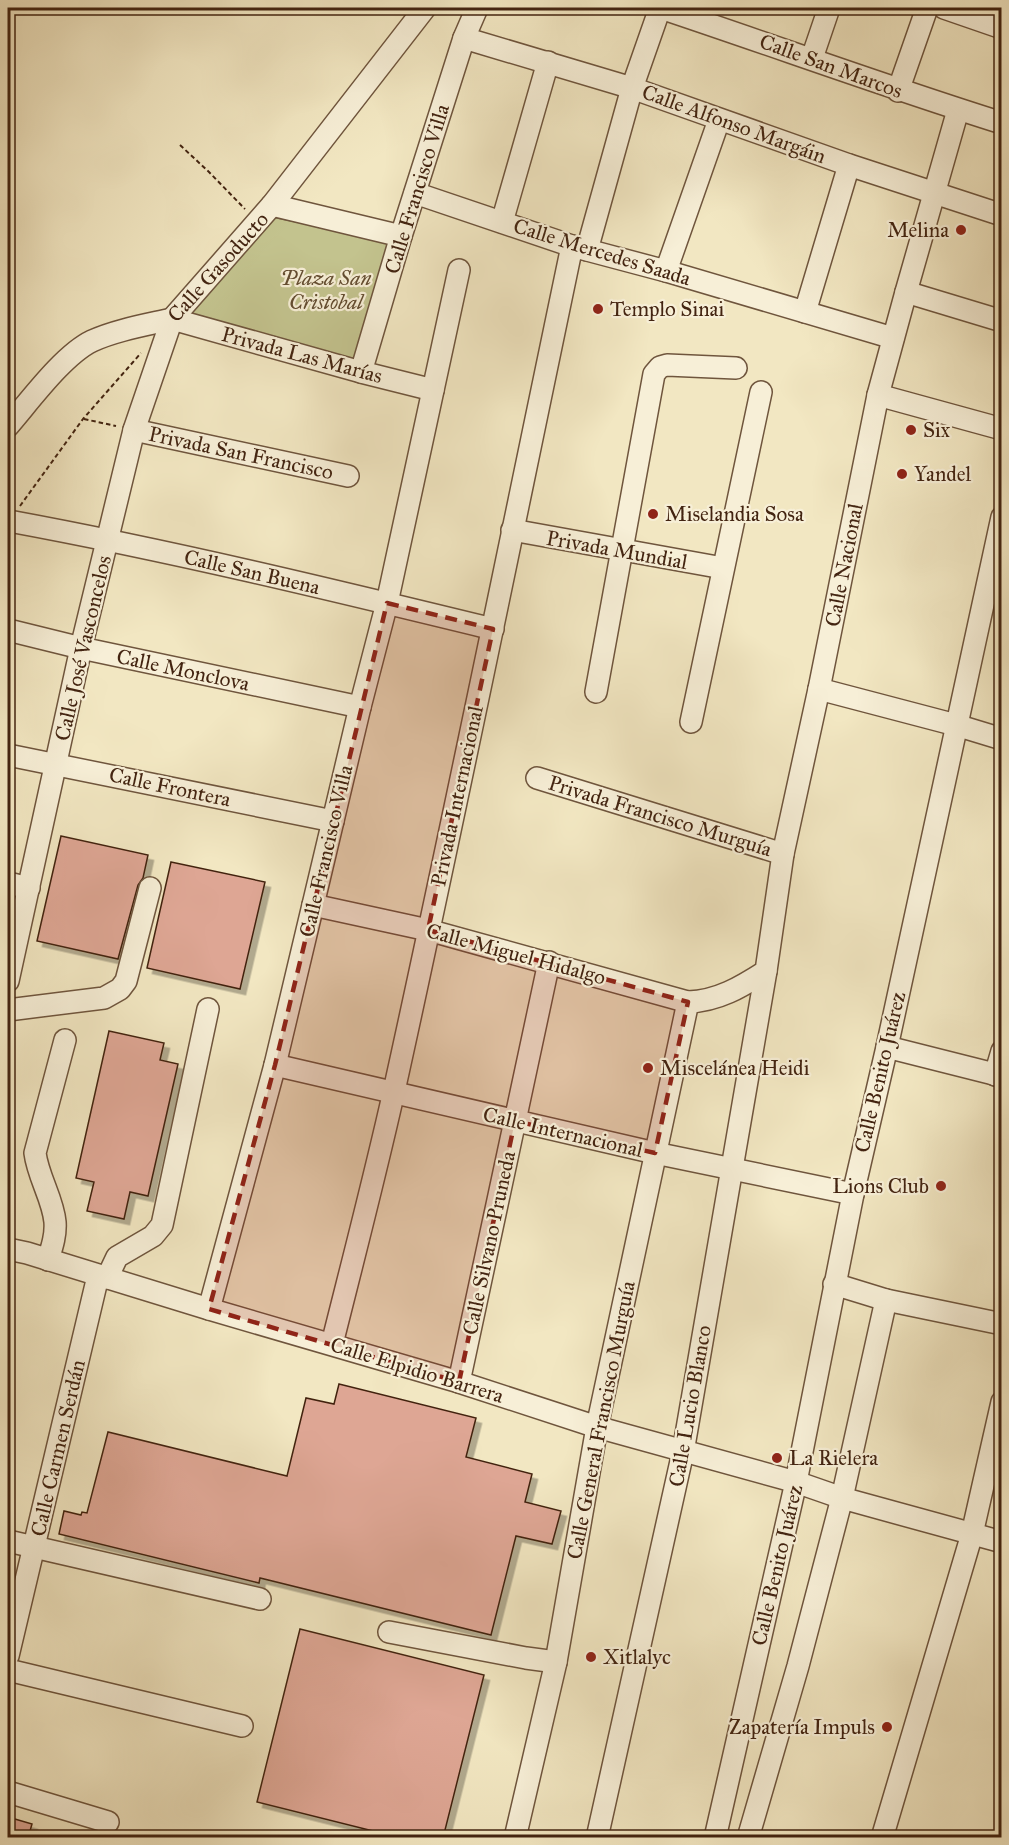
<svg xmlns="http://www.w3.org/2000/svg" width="1009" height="1845" viewBox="0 0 1009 1845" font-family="'IM FELL Great Primer',serif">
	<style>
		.green { fill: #c3c38e; stroke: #837450; stroke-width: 1.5 }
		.building { fill: #dea694; stroke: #432411; stroke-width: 1.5; filter: url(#shadow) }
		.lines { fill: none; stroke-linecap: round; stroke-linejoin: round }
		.minor-casing { stroke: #6f553d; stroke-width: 24 }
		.path { stroke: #432411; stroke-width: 2; stroke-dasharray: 4.5 3; stroke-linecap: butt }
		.minor { stroke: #f7efd7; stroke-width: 21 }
		.marked { fill: #8f2418; fill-opacity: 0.2; stroke: #8f2418; stroke-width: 4.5; stroke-dasharray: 12 8; stroke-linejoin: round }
		.poi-dot { fill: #8f2418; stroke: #f7efd7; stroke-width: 2 }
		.labels { text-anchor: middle; stroke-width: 4.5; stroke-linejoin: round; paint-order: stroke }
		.street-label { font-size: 21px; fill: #432411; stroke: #f7efd7 }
		.poi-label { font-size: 21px; fill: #432411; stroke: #f7efd7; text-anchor: start }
		.park-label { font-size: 21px; font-style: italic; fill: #634c30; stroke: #f7efd7 }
	</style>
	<defs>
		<filter id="shadow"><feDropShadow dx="5.5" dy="5.5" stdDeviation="0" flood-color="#0004"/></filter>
	</defs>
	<rect width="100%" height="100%" fill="#f2e7c2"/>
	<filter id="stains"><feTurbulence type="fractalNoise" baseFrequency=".00333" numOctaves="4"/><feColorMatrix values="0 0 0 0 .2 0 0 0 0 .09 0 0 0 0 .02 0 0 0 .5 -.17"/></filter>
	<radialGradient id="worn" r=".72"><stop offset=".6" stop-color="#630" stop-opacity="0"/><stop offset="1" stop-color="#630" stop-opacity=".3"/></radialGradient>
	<!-- green -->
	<polygon class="green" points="267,216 406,244 367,362 187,317"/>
	<!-- building -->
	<g class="building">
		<polygon points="61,836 148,855 143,878 138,885 118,959 37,941"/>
		<polygon points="171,862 265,882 240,989 147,968"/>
		<polygon points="109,1031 164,1043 160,1060 178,1064 148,1196 130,1192 124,1219 87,1211 94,1182 76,1178"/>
		<polygon points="339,1384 476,1418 466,1457 532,1474 525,1502 561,1511 552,1544 516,1536 491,1635 260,1578 259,1583 59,1534 64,1511 81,1515 82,1512 87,1513 108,1432 287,1476 306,1398 334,1404"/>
		<polygon points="300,1629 484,1675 443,1838 401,1838 257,1802"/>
		<polygon points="8,1817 32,1824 28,1838 8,1838"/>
	</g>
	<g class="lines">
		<defs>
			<g id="minor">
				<path d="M661 8C775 46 887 87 1002 123"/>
				<polyline points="944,8 1002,28"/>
				<polyline points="464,38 632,88 849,165 1002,215"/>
				<polyline points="812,58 829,8"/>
				<polyline points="898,91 927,8"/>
				<polyline points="415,193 572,246 666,271 893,338"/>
				<polyline points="272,205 401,236"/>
				<polyline points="502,222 548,62"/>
				<polyline points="587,250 632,88 660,8"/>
				<polyline points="666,271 719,120"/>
				<polyline points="906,292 1002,321"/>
				<polyline points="805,312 849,165"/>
				<polyline points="172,319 361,372 433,390"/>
				<polyline points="361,372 401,236 464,38 477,8"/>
				<polyline points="878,395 1002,429"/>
				<path d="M8 426C29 402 63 355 92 341 116 330 146 325 172 319"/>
				<polyline points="134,430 348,476"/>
				<path d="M9 521C172 551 333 590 493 629"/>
				<polyline points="512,530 723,568"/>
				<polyline points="8,630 81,648 360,707"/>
				<polyline points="819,689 956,725 1002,739"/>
				<polyline points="596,692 654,374 660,367 667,365 736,368"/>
				<polyline points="691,722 761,392"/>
				<polyline points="8,755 333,821"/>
				<polyline points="537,778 783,854"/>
				<polyline points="8,883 29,888"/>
				<path d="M313 905 428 930 688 1002C718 1001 741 987 766 971L783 854 819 689 878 395 906 292 958 110"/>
				<polyline points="8,981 81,648 134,430 172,319 272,205 425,8"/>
				<polyline points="8,1010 104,998 120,989 126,981 150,888"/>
				<polyline points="887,1047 1002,1076"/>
				<polyline points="275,1065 655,1153 853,1194"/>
				<polyline points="995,1075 1002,1051"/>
				<polyline points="8,1249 27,1253 209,1309 459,1382 597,1427 796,1482 842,1498 1002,1542"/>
				<path d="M48 1260C52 1247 56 1235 55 1222 53 1199 38 1177 35 1153L65 1040"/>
				<polyline points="107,1278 117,1257 153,1236 162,1225 208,1009"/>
				<polyline points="834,1284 886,1300 1002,1324"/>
				<polyline points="209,1309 275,1065 360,707 387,603 459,270"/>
				<path d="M332 1344C353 1260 375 1176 394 1091 456 810 513 528 572 246"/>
				<polyline points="459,1382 549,962"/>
				<polyline points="8,1541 260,1599"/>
				<polyline points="389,1632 526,1658 556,1662"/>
				<polyline points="8,1656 98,1276"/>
				<polyline points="8,1670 242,1726"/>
				<polyline points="8,1792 108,1822"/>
				<polyline points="515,1838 556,1662 597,1427 688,1002"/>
				<polyline points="597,1838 683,1452 766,971"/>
				<polyline points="715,1838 796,1482 853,1194 887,1047 1002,517"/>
				<polyline points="748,1838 798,1666 842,1498 886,1300"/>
				<polyline points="882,1838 972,1534 1002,1402"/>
			</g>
		</defs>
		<!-- minor casing -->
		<use href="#minor" class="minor-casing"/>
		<!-- path -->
		<g class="path">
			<polyline points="180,145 209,172 245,209"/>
			<polyline points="84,419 116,426"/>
			<polyline points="20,506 83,419 141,353"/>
		</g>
		<!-- minor -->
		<use href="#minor" class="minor"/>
	</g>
	<!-- marked area -->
	<path class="marked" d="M387 603 493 629 428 930 688 1002 655 1153 515 1121 459 1382 209 1309 275 1065Z"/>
	<!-- markers -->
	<g class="poi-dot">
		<circle cx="961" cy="230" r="6"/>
		<circle cx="598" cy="309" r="6"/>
		<circle cx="911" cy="430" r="6"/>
		<circle cx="902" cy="474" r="6"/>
		<circle cx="653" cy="514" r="6"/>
		<circle cx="648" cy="1068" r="6"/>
		<circle cx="941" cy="1186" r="6"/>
		<circle cx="777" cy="1458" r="6"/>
		<circle cx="591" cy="1657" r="6"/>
		<circle cx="887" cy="1727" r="6"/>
	</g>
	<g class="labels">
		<!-- street labels -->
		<g class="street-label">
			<text transform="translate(831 66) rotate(20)" y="7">Calle San Marcos</text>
			<text transform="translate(734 124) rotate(20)" y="7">Calle Alfonso Margáin</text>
			<text transform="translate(417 189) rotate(-73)" y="7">Calle Francisco Villa</text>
			<text transform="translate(602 252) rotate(17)" y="7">Calle Mercedes Saada</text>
			<text transform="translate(218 267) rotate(-48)" y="7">Calle Gasoducto</text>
			<text transform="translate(302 355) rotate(15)" y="7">Privada Las Marías</text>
			<text transform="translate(241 453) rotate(12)" y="7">Privada San Francisco</text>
			<text transform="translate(617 550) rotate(10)" y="7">Privada Mundial</text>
			<text transform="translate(844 565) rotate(-79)" y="7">Calle Nacional</text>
			<text transform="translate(252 572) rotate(13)" y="7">Calle San Buena</text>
			<text transform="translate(83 648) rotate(-77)" y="7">Calle José Vasconcelos</text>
			<text transform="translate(183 670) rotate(12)" y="7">Calle Monclova</text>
			<text transform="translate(170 787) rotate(12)" y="7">Calle Frontera</text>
			<text transform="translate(457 796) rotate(-78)" y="7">Privada Internacional</text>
			<text transform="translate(660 816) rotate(17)" y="7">Privada Francisco Murguía</text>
			<text transform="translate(326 851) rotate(-77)" y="7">Calle Francisco Villa</text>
			<text transform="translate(516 954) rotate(15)" y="7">Calle Miguel Hidalgo</text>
			<text transform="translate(880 1072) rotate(-77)" y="7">Calle Benito Juárez</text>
			<text transform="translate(563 1132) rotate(13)" y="7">Calle Internacional</text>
			<text transform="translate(489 1243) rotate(-78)" y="7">Calle Silvano Pruneda</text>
			<text transform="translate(417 1370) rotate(17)" y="7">Calle Elpidio Barrera</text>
			<text transform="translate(690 1406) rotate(-80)" y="7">Calle Lucio Blanco</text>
			<text transform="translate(601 1420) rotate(-79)" y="7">Calle General Francisco Murguía</text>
			<text transform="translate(58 1448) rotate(-77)" y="7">Calle Carmen Serdán</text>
			<text transform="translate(777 1565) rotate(-77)" y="7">Calle Benito Juárez</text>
		</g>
		<!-- poi labels -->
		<g class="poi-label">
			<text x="949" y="237" text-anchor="end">Melina</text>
			<text x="610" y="316">Templo Sinai</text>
			<text x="923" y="437">Six</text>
			<text x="914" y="481">Yandel</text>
			<text x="665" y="521">Miselandia Sosa</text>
			<text x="660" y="1075">Miscelánea Heidi</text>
			<text x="929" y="1193" text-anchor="end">Lions Club</text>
			<text x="789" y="1465">La Rielera</text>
			<text x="603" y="1664">Xitlalyc</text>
			<text x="875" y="1734" text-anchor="end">Zapatería Impuls</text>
		</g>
		<!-- park labels -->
		<g class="park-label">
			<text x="326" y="285">Plaza San<tspan x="326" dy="24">Cristobal</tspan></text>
		</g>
	</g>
	<!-- margin -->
	<rect width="1009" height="1845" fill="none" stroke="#f2e7c2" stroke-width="30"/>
	<rect x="9" y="9" width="991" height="1827" fill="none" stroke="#432411" stroke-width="3"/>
	<rect x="15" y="15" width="979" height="1815" fill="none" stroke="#432411" stroke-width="1.5"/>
	<rect width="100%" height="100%" filter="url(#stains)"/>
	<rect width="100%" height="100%" fill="url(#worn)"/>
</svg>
